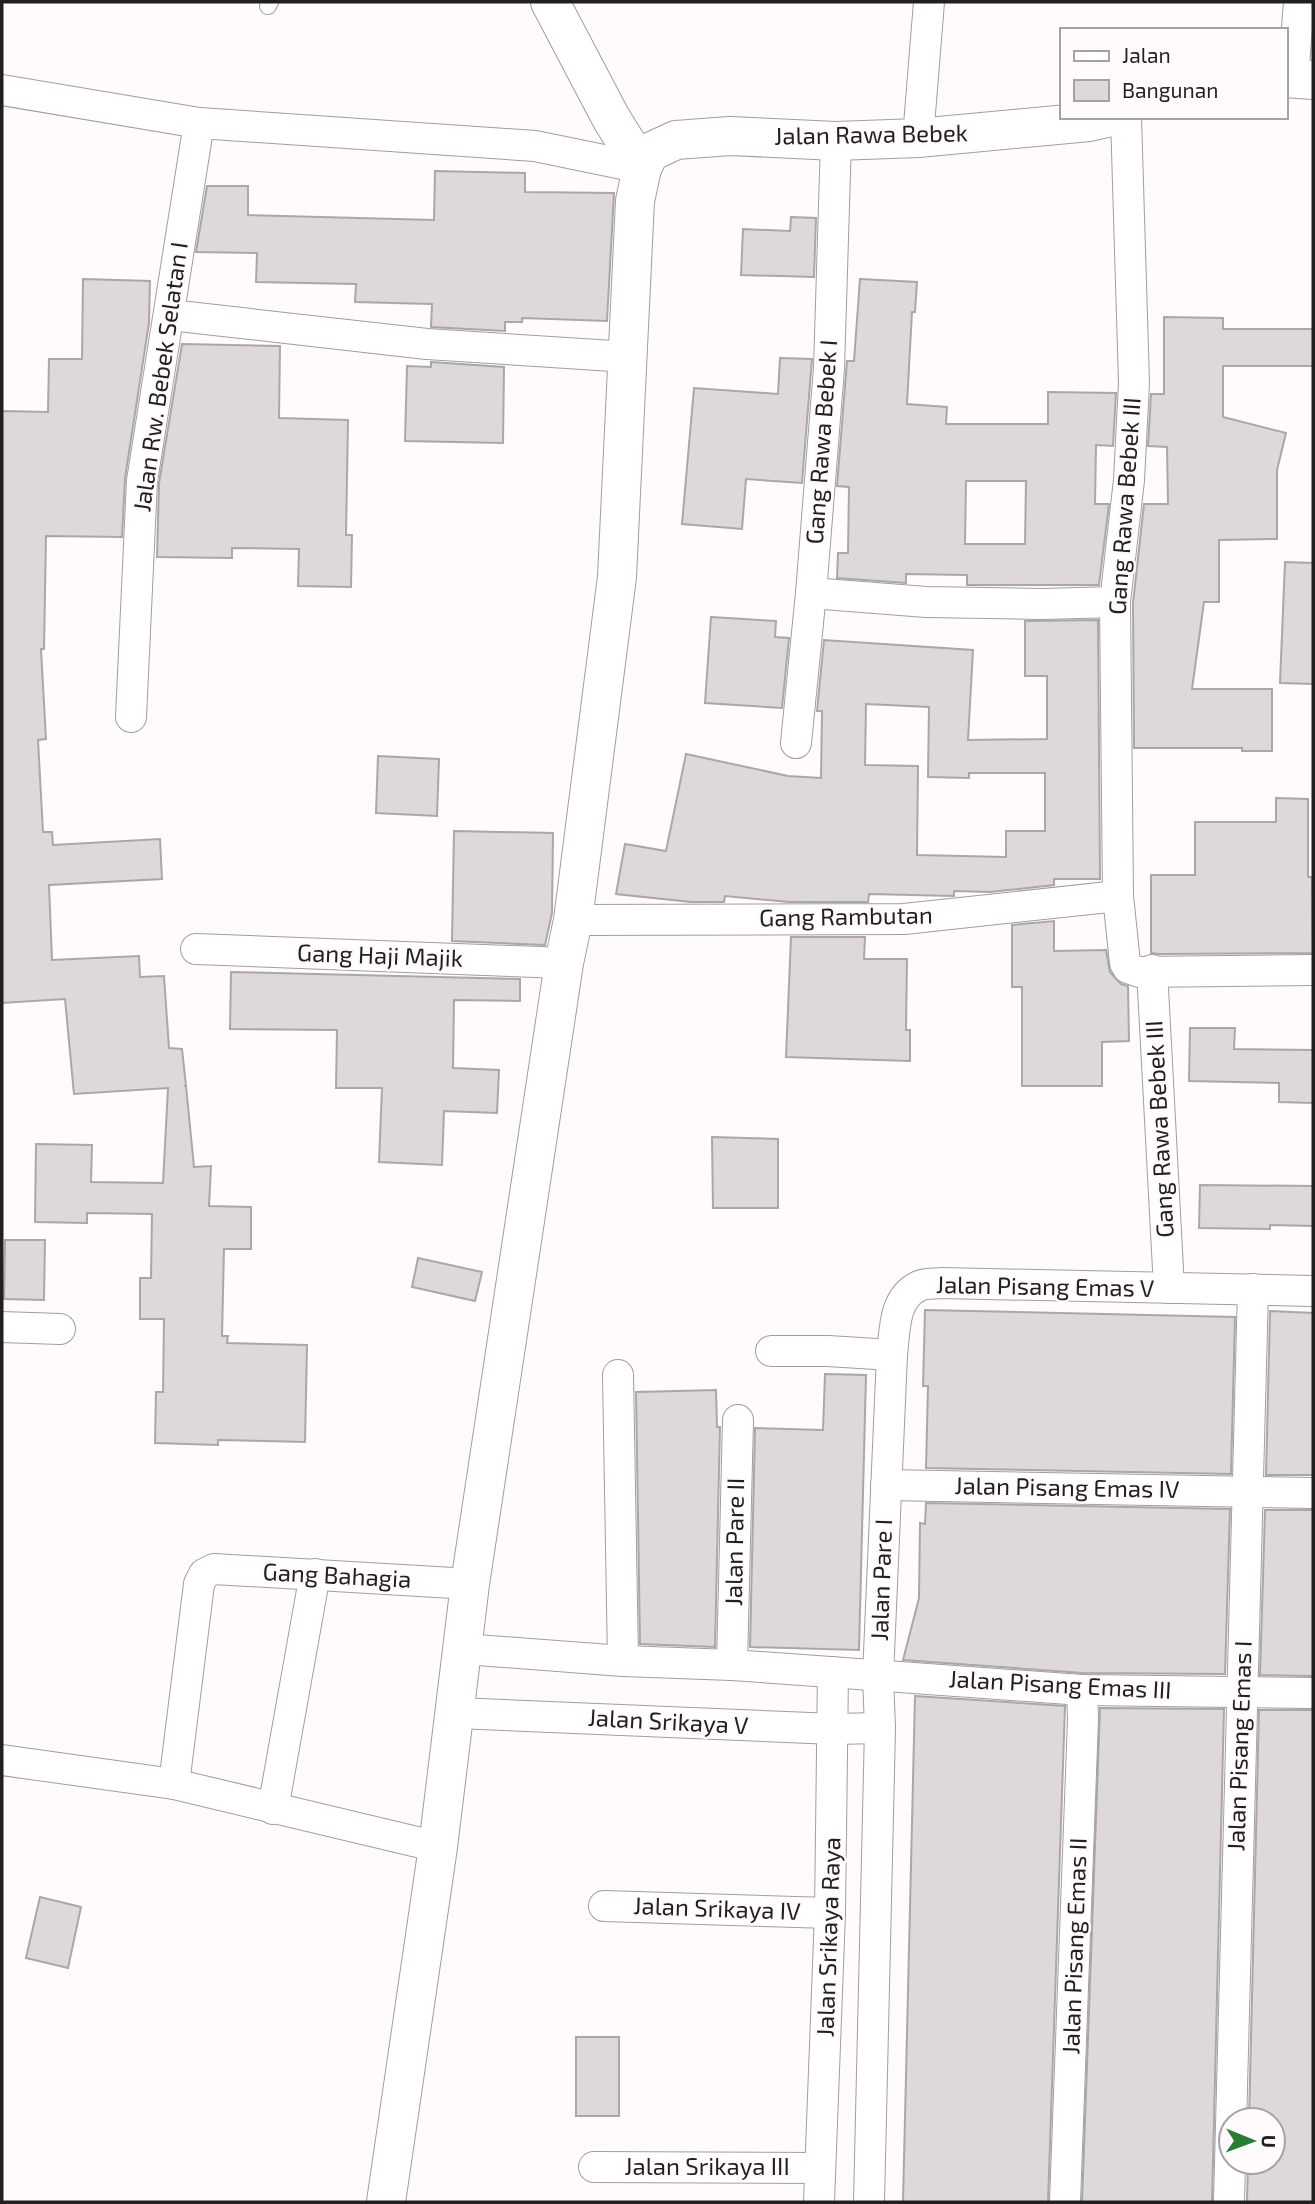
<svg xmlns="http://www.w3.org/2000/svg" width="1315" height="2204" viewBox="0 0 1315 2204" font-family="'Exo 2',sans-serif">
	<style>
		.building { fill: #ddd8da; stroke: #aba6a8; stroke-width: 2; fill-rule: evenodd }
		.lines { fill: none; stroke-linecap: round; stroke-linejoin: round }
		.lane-casing { stroke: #a29d9f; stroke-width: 18 }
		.street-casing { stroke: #a29d9f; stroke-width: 32 }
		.secondary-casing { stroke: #a29d9f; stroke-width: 40 }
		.lane { stroke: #fff; stroke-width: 16 }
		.street { stroke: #fff; stroke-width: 30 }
		.secondary { stroke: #fff; stroke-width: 38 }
		.labels { text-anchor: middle; stroke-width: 5; stroke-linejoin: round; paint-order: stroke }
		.street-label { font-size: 24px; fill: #211f20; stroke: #fffafb }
	</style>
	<rect width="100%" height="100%" fill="#fffafb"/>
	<!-- building -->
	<g class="building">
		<polygon points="435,171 525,173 525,192 614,193 607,321 522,318 522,322 505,322 505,331 431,327 432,304 355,302 356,284 256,282 257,253 196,252 207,186 248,186 248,215 434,220"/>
		<polygon points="791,217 816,218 814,277 741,275 743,229 790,231"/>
		<polygon points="83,279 150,281 149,323 125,478 122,537 46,536 44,649 41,649 46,739 38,740 43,832 52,832 53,845 160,839 162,879 49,885 52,960 139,956 140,977 164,976 169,1048 182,1049 186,1086 184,1086 186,1086 194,1167 211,1166 209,1206 251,1207 251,1249 224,1249 222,1336 228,1336 227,1343 307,1345 305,1442 218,1440 218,1445 155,1443 156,1392 163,1392 164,1319 140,1319 140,1278 151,1278 152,1214 87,1213 87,1223 35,1222 36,1144 92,1145 91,1182 163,1183 168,1088 74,1094 65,999 2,1003 2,411 48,412 49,359 82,359"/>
		<path d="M860 279 917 282 915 312H912L907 404 947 407 946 424H1048V392L1116 393 1113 446 1096 445 1095 504H1109L1099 585H967V575L906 574V583L837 578 838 553H848L849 487 837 486 847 361H854ZM966 481H1026L1025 544H965Z"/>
		<polygon points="1164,317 1223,318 1223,329 1313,329 1313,366 1223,366 1223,417 1286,433 1277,470 1277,539 1219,540 1219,602 1204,602 1192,689 1272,689 1272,751 1242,751 1242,748 1134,748 1133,603 1144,504 1168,504 1167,447 1148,446 1151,394 1164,394"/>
		<polygon points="182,344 280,346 279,418 348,420 346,535 352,535 351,587 298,586 299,549 232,548 232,558 157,557 159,483"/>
		<polygon points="780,358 812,359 802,483 746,479 742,529 682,524 694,388 778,394"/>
		<polygon points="431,362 504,367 503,443 405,441 407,366 431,367"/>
		<polygon points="1285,562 1313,563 1313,684 1280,683"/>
		<polygon points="711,617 776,621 775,637 789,638 782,708 705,703"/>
		<path d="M1098 620 1100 879H1054V885L990 892 954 891V896L869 894 868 902H789L725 896 724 902H691L616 894 625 844 666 851 686 754 788 776 821 778 822 711H817L824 640 973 650 968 740 1047 739V676H1025V621ZM866 704 929 707 928 777 969 778V773H1045V831H1006V857L917 855 918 766 865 765Z"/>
		<polygon points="378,756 439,759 437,816 376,813"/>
		<polygon points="1276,798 1308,799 1308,877 1312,877 1313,953 1159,954 1151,953 1151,875 1195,875 1195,822 1276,822"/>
		<polygon points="454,831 553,833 552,913 545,945 452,941"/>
		<polygon points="1054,921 1054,951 1106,950 1110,972 1121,984 1128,986 1129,1041 1102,1042 1102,1086 1022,1086 1022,987 1012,987 1012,925"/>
		<polygon points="791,937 865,937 864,959 907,959 906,1030 910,1030 910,1061 786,1057"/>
		<polygon points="231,972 520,979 520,1001 454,1000 453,1068 499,1070 497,1113 444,1111 442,1165 379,1162 382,1088 336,1088 337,1030 230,1029"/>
		<polygon points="1190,1028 1235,1028 1234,1049 1313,1050 1313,1103 1279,1102 1279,1083 1189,1081"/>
		<polygon points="712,1137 778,1139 778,1208 713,1208"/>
		<polygon points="1200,1185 1313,1186 1313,1226 1270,1225 1270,1229 1199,1228"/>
		<polygon points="5,1240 45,1240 44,1300 4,1299"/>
		<polygon points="418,1258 482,1272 475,1301 412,1287"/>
		<polygon points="925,1310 1235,1317 1231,1474 926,1468 928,1386 923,1386"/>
		<polygon points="1270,1311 1313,1313 1313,1475 1266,1475"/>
		<polygon points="825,1374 866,1375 859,1650 750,1647 755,1428 823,1430"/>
		<polygon points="716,1390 717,1427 720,1427 715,1647 640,1644 636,1392"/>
		<polygon points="926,1503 1230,1509 1225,1674 1083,1673 903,1660 919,1598 920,1523 925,1524"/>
		<polygon points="1265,1510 1313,1510 1313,1676 1260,1675"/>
		<polygon points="915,1696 1065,1706 1048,2202 903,2202"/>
		<polygon points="1100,1708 1224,1709 1212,2202 1082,2202"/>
		<polygon points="1259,1710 1313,1710 1313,2202 1247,2202 1248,2162 1273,2162 1273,2120 1249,2120"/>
		<polygon points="40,1897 81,1907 68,1968 26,1958"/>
		<rect x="576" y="2037" width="43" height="79"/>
	</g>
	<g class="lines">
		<defs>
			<polyline id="lane" points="268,6 270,2"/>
			<g id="street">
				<polyline points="1293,78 1299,2"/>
				<polyline points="2,90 199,123 535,146 642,168"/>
				<polyline points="1126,117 1134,383 1129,480 1115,602 1118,896 1125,963 1128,968 1139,972 1313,970"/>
				<polyline points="918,138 929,2"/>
				<polyline points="170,315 427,344 629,357"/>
				<polyline points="811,593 926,602 1042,604 1115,602"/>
				<polyline points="131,717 142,481 199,123"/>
				<polyline points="796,743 811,593 829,368 836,141"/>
				<polyline points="573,920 904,919 1118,896"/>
				<polyline points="196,949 564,963"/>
				<polyline points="1152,970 1169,1288"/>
				<polyline points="2,1327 60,1329"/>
				<polyline points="771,1351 828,1351 892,1355"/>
				<polyline points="618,1375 623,1661"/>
				<polyline points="886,1485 1313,1493"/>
				<polyline points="464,1649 623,1661 732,1665 1082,1690 1313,1693"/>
				<polyline points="732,1665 738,1420"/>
				<polyline points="456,1713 834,1729 880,1728"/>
				<polyline points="2,1760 174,1784 438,1847"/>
				<polyline points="174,1784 199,1584 204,1574 214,1569 470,1584"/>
				<polyline points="273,1809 315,1574"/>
				<polyline points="604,1906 830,1913"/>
				<polyline points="594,2167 820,2168"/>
				<polyline points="819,2202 830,1913 833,1672"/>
				<path d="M869 2202 880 1728 878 1676 892 1355C895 1331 893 1298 919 1286 925 1283 934 1284 941 1283L1313 1291"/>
				<polyline points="1065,2202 1083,1719 1082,1690"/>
				<polyline points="1229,2202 1253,1289"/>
			</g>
			<g id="secondary">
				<polyline points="1285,78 1313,80"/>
				<polyline points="642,168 650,152 676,140 730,136 836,141 918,138 1089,122 1111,117"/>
				<polyline points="386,2202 438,1847 470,1584 564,963 573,920 617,577 635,201 642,168 611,118 550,2"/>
			</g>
		</defs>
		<!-- lane casing -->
		<use href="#lane" class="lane-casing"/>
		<!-- street casing -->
		<use href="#street" class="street-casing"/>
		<!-- secondary casing -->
		<use href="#secondary" class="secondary-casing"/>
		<!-- lane -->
		<use href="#lane" class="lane"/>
		<!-- street -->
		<use href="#street" class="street"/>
		<!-- secondary -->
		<use href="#secondary" class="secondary"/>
	</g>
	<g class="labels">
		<!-- street labels -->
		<g class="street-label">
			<text transform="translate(871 135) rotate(-1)" y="8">Jalan Rawa Bebek</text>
			<text transform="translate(161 377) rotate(-82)" y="8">Jalan Rw. Bebek Selatan I</text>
			<text transform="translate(822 442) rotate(-86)" y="8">Gang Rawa Bebek I</text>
			<text transform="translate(1125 506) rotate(-86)" y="8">Gang Rawa Bebek III</text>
			<text transform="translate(846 917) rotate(-1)" y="8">Gang Rambutan</text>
			<text transform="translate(380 956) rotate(2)" y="8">Gang Haji Majik</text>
			<text transform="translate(1160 1129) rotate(-93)" y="8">Gang Rawa Bebek III</text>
			<text transform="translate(1045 1287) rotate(1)" y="8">Jalan Pisang Emas V</text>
			<text transform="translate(1067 1488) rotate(1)" y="8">Jalan Pisang Emas IV</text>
			<text transform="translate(735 1542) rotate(-89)" y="8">Jalan Pare II</text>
			<text transform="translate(337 1576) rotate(3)" y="8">Gang Bahagia</text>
			<text transform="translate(882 1580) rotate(-88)" y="8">Jalan Pare I</text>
			<text transform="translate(1060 1685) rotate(3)" y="8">Jalan Pisang Emas III</text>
			<text transform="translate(668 1722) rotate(3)" y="8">Jalan Srikaya V</text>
			<text transform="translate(1240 1746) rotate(-88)" y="8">Jalan Pisang Emas I</text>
			<text transform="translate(717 1909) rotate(2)" y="8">Jalan Srikaya IV</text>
			<text transform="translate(829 1937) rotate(-88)" y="8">Jalan Srikaya Raya</text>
			<text transform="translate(1075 1946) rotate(-88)" y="8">Jalan Pisang Emas II</text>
			<text x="707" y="2175">Jalan Srikaya III</text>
		</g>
	</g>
	<!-- border -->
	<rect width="1315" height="2204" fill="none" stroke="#211f20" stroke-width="7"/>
	<!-- legend -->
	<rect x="1060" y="28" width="228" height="91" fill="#fffafb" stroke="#a6a2a3" stroke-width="2"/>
	<rect x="1074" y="51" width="35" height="10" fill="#ffffff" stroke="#a6a2a3" stroke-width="2"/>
	<text x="1122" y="63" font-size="21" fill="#211f20">Jalan</text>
	<rect x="1074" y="80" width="35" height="21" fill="#ddd8da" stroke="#a6a2a3" stroke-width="2"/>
	<text x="1122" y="98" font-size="21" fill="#211f20">Bangunan</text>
	<!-- north arrow -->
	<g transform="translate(1252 2141) rotate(91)"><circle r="33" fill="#fffafb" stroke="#a6a2a3" stroke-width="2"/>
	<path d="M0-5L12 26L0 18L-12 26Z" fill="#248030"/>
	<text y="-10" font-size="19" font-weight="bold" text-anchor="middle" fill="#211f20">U</text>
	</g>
</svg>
